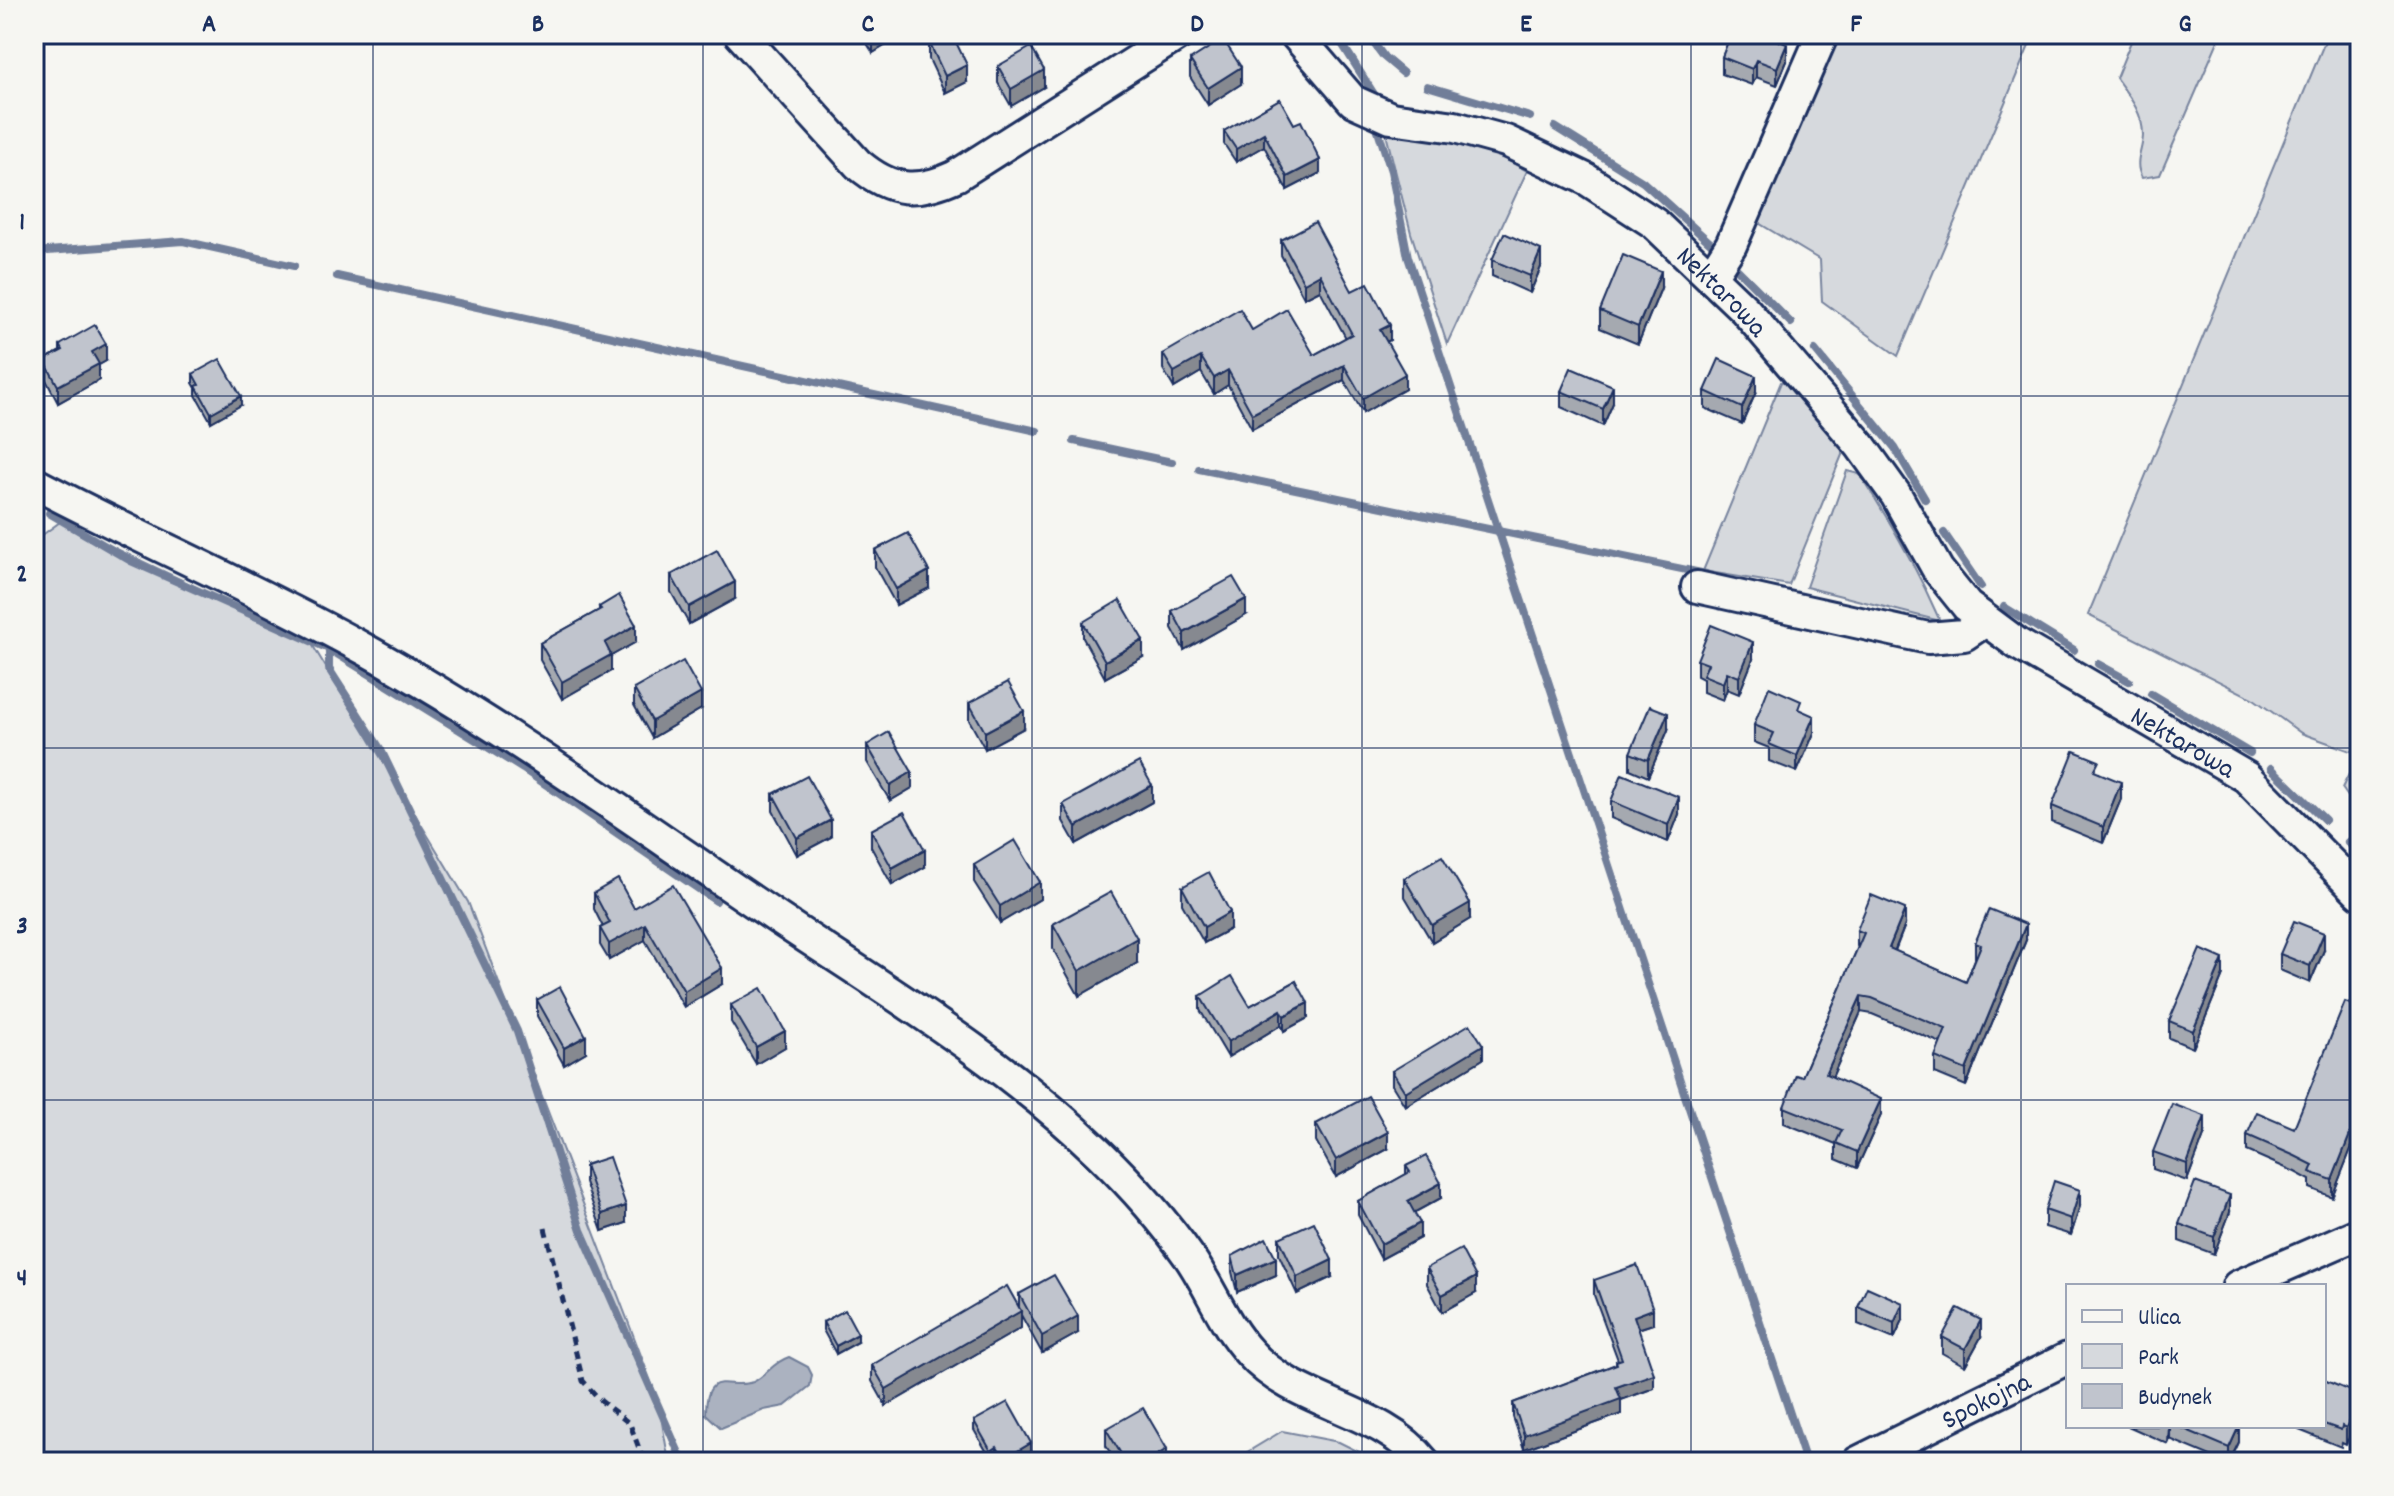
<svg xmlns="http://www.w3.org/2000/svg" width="2394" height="1496" viewBox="0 0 2394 1496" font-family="Dekko,sans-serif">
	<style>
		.green { fill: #d6d9dd; stroke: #78849e; stroke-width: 2 }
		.water { fill: #abb2c0; stroke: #717e99; stroke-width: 2 }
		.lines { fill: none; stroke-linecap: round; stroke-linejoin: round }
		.stream { stroke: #717e99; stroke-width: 8 }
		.minor-casing { stroke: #1b2f5e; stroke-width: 36 }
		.path { stroke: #1b2f5e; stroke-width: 5; stroke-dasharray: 8 6; stroke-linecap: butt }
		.minor { stroke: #f6f6f2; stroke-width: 30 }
		.wall { fill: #a5a9b0; stroke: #1b2f5e; stroke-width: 2 }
		.shaded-wall { fill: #868990; stroke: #1b2f5e; stroke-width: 2 }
		.building { fill: #c0c4cd; stroke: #1b2f5e; stroke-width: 2 }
		.grid { fill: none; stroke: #1b2f5e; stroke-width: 2; stroke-opacity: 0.55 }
		.labels { text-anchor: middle; stroke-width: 7; stroke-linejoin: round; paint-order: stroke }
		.street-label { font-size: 28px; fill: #1b2f5e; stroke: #f6f6f2 }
		.neatline { fill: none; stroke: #1b2f5e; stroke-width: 3 }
		.grid-label { font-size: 26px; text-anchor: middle; font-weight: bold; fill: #1b2f5e }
	</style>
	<rect width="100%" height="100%" fill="#f6f6f2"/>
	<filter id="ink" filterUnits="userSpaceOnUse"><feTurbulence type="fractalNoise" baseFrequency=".0125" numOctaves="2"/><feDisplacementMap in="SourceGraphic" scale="16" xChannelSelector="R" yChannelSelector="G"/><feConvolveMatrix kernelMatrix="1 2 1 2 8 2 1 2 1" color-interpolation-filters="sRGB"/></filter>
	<g filter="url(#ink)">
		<!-- green -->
		<g class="green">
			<polygon points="1836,34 2034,34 1898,356 1822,301 1820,260 1757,222"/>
			<path d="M2134 34H2221L2160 175 2142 178C2133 162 2143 151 2143 135 2143 112 2128 95 2116 78Z"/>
			<polygon points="2328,34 2360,34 2360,814 2342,788 2359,754 2301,733 2254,699 2088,615"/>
			<path d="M1385 130C1440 137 1478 142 1527 171L1447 344 1411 233Z"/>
			<polygon points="1791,381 1842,446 1842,455 1789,585 1703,571 1781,382"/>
			<path d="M1847 471 1859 474C1891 521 1917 569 1940 621L1806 587Z"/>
			<polygon points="60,522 310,641 468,902 658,1400 669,1462 34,1462 34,534 41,536"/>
			<polygon points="1282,1431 1339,1442 1379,1462 1239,1462 1241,1456"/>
		</g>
		<!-- water -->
		<path class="water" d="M789 1357 808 1367 812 1375 810 1386 785 1406 764 1410 721 1428 706 1414C706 1366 729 1391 753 1382 766 1376 773 1362 789 1357Z"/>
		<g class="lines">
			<!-- stream -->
			<g class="stream">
				<polyline points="1336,34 1377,99"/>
				<polyline points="1367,34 1384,57 1403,73"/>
				<polyline points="1427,86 1530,117"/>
				<polyline points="1377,127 1391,171 1408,257 1806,1462"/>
				<polyline points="1555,127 1643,182 1716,248"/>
				<polyline points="34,252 183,241 294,266"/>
				<polyline points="1738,270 1791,323"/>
				<polyline points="337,276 1037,431"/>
				<polyline points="1815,350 1895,448 1925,499"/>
				<polyline points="1074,441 1172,462"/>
				<polyline points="1199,469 1706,574"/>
				<polyline points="49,513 131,561 329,649 523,769 716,901"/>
				<polyline points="1944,533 1981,587"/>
				<polyline points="2004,607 2074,650"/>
				<polyline points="329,649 329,669 381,750 517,1031 581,1230 683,1462"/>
				<polyline points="2098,664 2129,681"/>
				<polyline points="2151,694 2250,753"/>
				<polyline points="2271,768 2325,820"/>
				<polyline points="2348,842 2360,855"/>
			</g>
			<defs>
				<g id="minor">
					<path d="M740 34 858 164C891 192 917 194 956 176L1179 34"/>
					<path id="s1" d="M1295 34 1353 101 1391 118 1455 127 1506 141 1586 179 1654 223 1745 310 1860 445 1896 495 1938 570 1967 606 2018 644 2246 777 2360 893"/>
					<polyline points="1712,275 1731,245 1821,38"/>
					<path d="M34 483C144 541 258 590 366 650 509 729 643 828 779 919 889 992 1004 1061 1099 1153 1132 1185 1164 1221 1190 1258 1211 1289 1224 1325 1250 1353 1296 1405 1380 1407 1424 1462"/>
					<polyline points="1697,587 1928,638 1964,635 1985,621"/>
					<polyline points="2238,1286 2360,1233"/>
					<path id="s2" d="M1858 1462 2068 1358"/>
				</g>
			</defs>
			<!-- minor casing -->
			<use href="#minor" class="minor-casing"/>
			<!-- path -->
			<polyline class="path" points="545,1228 583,1381 601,1401 630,1424 644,1462"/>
			<!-- minor -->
			<use href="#minor" class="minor"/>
		</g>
		<!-- wall -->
		<g class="wall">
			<polygon points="861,34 904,34 873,53"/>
			<polygon points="1722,34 1761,34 1787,61 1777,85 1756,77 1752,85 1722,74 1722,57 1730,37"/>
			<polygon points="929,42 967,82 945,93 929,59"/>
			<polygon points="1190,60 1241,84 1208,105 1190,77"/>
			<polygon points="998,66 1044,87 1011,106 998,83"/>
			<polygon points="1280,99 1320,173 1287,190 1264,146 1236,162 1224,144 1224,131"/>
			<polygon points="1281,240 1352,291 1390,340 1387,342 1405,389 1363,413 1344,380 1252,429 1228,385 1214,394 1201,372 1174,388 1163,369 1163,354 1252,330 1314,355 1346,338 1320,290 1304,298 1281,255"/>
			<polygon points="1492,260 1541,267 1530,293 1492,276"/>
			<polygon points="1661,288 1638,344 1600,328 1600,311"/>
			<polygon points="60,345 106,361 99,365 99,380 58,403 44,376 44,360 60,351"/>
			<polygon points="193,374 241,405 211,422 196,395 196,388 193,383"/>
			<polygon points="1561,391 1613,403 1603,426 1561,407"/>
			<polygon points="1705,391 1756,392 1742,424 1705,408"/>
			<polygon points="875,550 929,588 896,605 875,567"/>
			<polygon points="671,575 735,599 689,624 671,592"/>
			<polygon points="599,607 636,642 611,656 611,671 562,699 540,660 540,643 599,610"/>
			<polygon points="1172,611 1246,615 1184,650 1172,628"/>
			<polygon points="1083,622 1143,657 1105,678 1083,638"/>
			<polygon points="1753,659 1739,694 1727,689 1723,700 1703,692 1703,679 1697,676 1697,660"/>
			<polygon points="634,689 701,709 652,738 634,705"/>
			<polygon points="969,703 1024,728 985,749 969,720"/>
			<polygon points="1801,711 1814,733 1797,772 1769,761 1769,748 1754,742 1754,725"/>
			<polygon points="1668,730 1648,777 1630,769 1630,753"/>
			<polygon points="867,745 912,788 890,801 867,762"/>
			<polygon points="2099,773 2121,799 2103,843 2052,822 2052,806"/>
			<polygon points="773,794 831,837 797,855 773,811"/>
			<polygon points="1611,801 1679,814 1668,842 1611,818"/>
			<polygon points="1152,802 1076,844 1063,821 1063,804"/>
			<polygon points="871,830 925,867 892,885 871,847"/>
			<polygon points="974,865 1040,899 1000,923 974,882"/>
			<polygon points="1404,878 1470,919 1432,942 1404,895"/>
			<polygon points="1182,887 1230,929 1204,943 1182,904"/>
			<polygon points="594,893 634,908 722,984 684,1007 645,940 609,960 600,945 600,928 603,927 594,909"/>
			<polygon points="1053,924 1137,963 1079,996 1053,949"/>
			<polygon points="1905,925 1895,951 1966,982 1975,959 1975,943 2026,940 1966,1086 1935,1073 1935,1057 1941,1043 1872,1014 1861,1012 1832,1077 1881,1115 1857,1168 1836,1159 1836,1144 1784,1123 1784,1107 1802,1077 1858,947 1857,946 1857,930"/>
			<polygon points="2324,950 2310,983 2280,970 2280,954"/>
			<polygon points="2223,975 2193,1048 2169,1038 2169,1021"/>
			<polygon points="1296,981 1308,1018 1284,1031 1281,1025 1228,1057 1200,1010 1200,996 1250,1006"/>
			<polygon points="537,1000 586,1052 564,1065 537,1016"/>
			<polygon points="731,1005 785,1047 756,1064 731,1022"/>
			<polygon points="2360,1008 2360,1126 2332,1197 2310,1188 2310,1180 2295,1172 2247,1151 2247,1135 2294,1128"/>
			<polygon points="1483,1059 1405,1106 1392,1085 1392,1071"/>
			<polygon points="1316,1124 1388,1149 1336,1177 1316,1141"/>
			<polygon points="2205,1133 2187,1181 2153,1169 2153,1152"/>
			<polygon points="585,1165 626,1223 602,1231 585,1182"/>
			<polygon points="1406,1166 1441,1198 1415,1212 1420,1238 1381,1259 1358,1215 1358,1201 1406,1174"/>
			<polygon points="2080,1206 2071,1235 2045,1227 2045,1210"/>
			<polygon points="2230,1212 2214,1254 2179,1241 2179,1224"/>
			<polygon points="1279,1238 1332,1277 1297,1294 1279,1255"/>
			<polygon points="1232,1256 1276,1275 1237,1292 1232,1272"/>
			<polygon points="1427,1268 1476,1293 1442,1312 1427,1284"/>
			<polygon points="1594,1280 1653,1324 1638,1329 1654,1388 1621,1400 1621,1414 1524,1449 1513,1417 1513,1403 1616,1364 1616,1361 1618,1360 1594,1295"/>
			<polygon points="1019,1294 1078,1333 1042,1353 1021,1315 1021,1328 886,1406 872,1381 872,1365 1019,1307"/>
			<polygon points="1858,1307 1903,1320 1894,1339 1858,1324"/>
			<polygon points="823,1322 858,1342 836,1354 823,1330"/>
			<polygon points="1942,1337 1981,1337 1965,1366 1942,1353"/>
			<polygon points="2324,1380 2355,1398 2358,1416 2346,1445 2342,1443 2341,1447 2299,1430 2299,1426 2324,1426"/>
			<polygon points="974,1421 1031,1451 1013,1462 1000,1462 997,1455 991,1459 974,1430"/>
			<polygon points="2128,1426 2238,1426 2239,1442 2230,1462 2225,1462 2170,1439 2168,1444"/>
			<polygon points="1106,1429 1167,1462 1116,1462 1106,1446"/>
		</g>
		<!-- shaded-wall -->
		<g class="shaded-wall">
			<polygon points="876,34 904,34 873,53 873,36"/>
			<polygon points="1787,44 1787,61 1777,85 1777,68"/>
			<polygon points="1756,60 1756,77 1752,85 1752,69"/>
			<polygon points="967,65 967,82 945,93 945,76"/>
			<polygon points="1241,67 1241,84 1208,105 1208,88"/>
			<polygon points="1044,70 1044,87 1011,106 1011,89"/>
			<polygon points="1264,133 1264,146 1236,162 1236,149"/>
			<polygon points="1320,160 1320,173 1287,190 1287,177"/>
			<polygon points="1541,250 1541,267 1530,293 1530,276"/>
			<polygon points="1661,271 1661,288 1638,344 1638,327"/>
			<polygon points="1320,274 1320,290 1304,298 1304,283"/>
			<polygon points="1390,325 1390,340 1380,345 1380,330"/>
			<polygon points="106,344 106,361 99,365 99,380 58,403 58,386 92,352"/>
			<polygon points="1201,357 1201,372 1174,388 1174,372"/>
			<polygon points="1344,365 1344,380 1252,429 1252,414"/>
			<polygon points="1228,370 1228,385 1214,394 1214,378"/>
			<polygon points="1405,374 1405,389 1363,413 1363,398"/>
			<polygon points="1756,376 1756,392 1742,424 1742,408"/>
			<polygon points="1613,386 1613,403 1603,426 1603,409"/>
			<polygon points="241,396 241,405 211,422 211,413"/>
			<polygon points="929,571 929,588 896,605 896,589"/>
			<polygon points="735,582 735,599 689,624 689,607"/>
			<polygon points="1246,599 1246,615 1184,650 1184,633"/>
			<polygon points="636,625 636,642 611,656 611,671 562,699 562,682 605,643"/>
			<polygon points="1143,640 1143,657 1105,678 1105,661"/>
			<polygon points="1753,642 1753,659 1739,694 1739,677"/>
			<polygon points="1727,672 1727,689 1723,700 1723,683"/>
			<polygon points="701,693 701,709 652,738 652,721"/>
			<polygon points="1024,711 1024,728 985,749 985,732"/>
			<polygon points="1668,713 1668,730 1648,777 1648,760"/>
			<polygon points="1814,716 1814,733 1797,772 1797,756"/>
			<polygon points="912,772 912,788 890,801 890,785"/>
			<polygon points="2121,782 2121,799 2103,843 2103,827"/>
			<polygon points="1152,785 1152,802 1076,844 1076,827"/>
			<polygon points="1679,797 1679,814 1668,842 1668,825"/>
			<polygon points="831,820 831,837 797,855 797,838"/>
			<polygon points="925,850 925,867 892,885 892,868"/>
			<polygon points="1040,882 1040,899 1000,923 1000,906"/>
			<polygon points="1470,903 1470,919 1432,942 1432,925"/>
			<polygon points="1905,909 1905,925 1889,964 1889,948"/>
			<polygon points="1230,912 1230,929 1204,943 1204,927"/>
			<polygon points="645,924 645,940 609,960 609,944"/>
			<polygon points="2026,924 2026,940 1966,1086 1966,1070"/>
			<polygon points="2324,933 2324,950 2310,983 2310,966"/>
			<polygon points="1137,938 1137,963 1079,996 1079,971"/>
			<polygon points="2223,959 2223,975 2193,1048 2193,1031"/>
			<polygon points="722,968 722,984 684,1007 684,991"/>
			<polygon points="1861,996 1861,1012 1826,1091 1826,1074"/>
			<polygon points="1308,1003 1308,1018 1284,1031 1284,1016"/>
			<polygon points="1281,1010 1281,1025 1228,1057 1228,1042"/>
			<polygon points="785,1031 785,1047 756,1064 756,1047"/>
			<polygon points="586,1036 586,1052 564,1065 564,1048"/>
			<polygon points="1483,1045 1483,1059 1405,1106 1405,1092"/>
			<polygon points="1881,1099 1881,1115 1857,1168 1857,1152"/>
			<polygon points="2360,1109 2360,1126 2332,1197 2332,1180"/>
			<polygon points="2205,1116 2205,1133 2187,1181 2187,1164"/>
			<polygon points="1388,1132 1388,1149 1336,1177 1336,1160"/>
			<polygon points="1441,1183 1441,1198 1408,1216 1408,1201"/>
			<polygon points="2080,1190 2080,1206 2071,1235 2071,1219"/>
			<polygon points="2230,1195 2230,1212 2214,1254 2214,1237"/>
			<polygon points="626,1206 626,1223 602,1231 602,1214"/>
			<polygon points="1420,1223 1420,1238 1381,1259 1381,1244"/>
			<polygon points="1276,1258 1276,1275 1237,1292 1237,1275"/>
			<polygon points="1332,1260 1332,1277 1297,1294 1297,1277"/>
			<polygon points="1476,1277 1476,1293 1442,1312 1442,1295"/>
			<polygon points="1903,1303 1903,1320 1894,1339 1894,1323"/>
			<polygon points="1653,1309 1653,1324 1634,1330 1634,1316"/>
			<polygon points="1021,1311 1021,1328 886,1406 886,1389"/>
			<polygon points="1078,1316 1078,1333 1042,1353 1042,1336"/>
			<polygon points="1981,1320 1981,1337 1965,1366 1965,1349"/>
			<polygon points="858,1334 858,1342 836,1354 836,1346"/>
			<polygon points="1654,1374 1654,1388 1621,1400 1621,1414 1524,1449 1524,1435 1616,1387"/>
			<polygon points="2355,1393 2355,1406 2358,1399 2358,1416 2346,1445 2346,1428"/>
			<polygon points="2169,1426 2170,1426 2170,1439 2168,1444"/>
			<polygon points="2239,1426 2239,1442 2229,1462 2229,1448"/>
			<polygon points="1031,1443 1031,1451 1013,1462 1004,1462 1004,1459"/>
			<polygon points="997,1447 997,1455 991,1459 991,1451"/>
			<polygon points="1167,1449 1167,1462 1145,1462"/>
		</g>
		<!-- building -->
		<g class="building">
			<polygon points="946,34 952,34 967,65 945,76 929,42"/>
			<polygon points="1731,34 1761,34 1787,44 1777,68 1756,60 1752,69 1722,57"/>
			<polygon points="1223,39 1241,67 1208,88 1190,60"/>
			<polygon points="1031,47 1044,70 1011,89 998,66"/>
			<polygon points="1280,99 1294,124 1301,121 1320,160 1287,177 1264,133 1236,149 1224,131"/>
			<polygon points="1315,222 1352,291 1368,283 1390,325 1380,330 1405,374 1363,398 1344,365 1252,414 1228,370 1214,378 1201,357 1174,372 1163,354 1240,309 1252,330 1287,309 1314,355 1352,334 1320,274 1304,283 1281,240"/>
			<polygon points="1504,233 1541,250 1530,276 1492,260"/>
			<polygon points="1623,255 1661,271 1638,327 1600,311"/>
			<polygon points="95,325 106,344 92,352 99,364 58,386 44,360 63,350 60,345"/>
			<polygon points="220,359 241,396 211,413 196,386 199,385 193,374"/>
			<polygon points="1719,359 1756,376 1742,408 1705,391"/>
			<polygon points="1571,368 1613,386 1603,409 1561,391"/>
			<polygon points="908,533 929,571 896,589 875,550"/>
			<polygon points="717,550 735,582 689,607 671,575"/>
			<polygon points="1233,577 1246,599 1184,633 1172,611"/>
			<polygon points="619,595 636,625 605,643 611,655 562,682 540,643 601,609 599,607"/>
			<polygon points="1120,600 1143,640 1105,661 1083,622"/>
			<polygon points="1711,625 1753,642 1739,677 1727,672 1723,683 1703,675 1708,664 1697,660"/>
			<polygon points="683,661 701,693 652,721 634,689"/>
			<polygon points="1008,682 1024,711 985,732 969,703"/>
			<polygon points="1769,687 1801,701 1798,709 1814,716 1797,756 1769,744 1774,733 1754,725"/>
			<polygon points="1650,706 1668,713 1648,760 1630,753"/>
			<polygon points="889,732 912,772 890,785 867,745"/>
			<polygon points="2074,751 2099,761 2094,771 2121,782 2103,827 2052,806"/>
			<polygon points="1139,762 1152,785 1076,827 1063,804"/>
			<polygon points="1622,774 1679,797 1668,825 1611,801"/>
			<polygon points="807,776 831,820 797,838 773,794"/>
			<polygon points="904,812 925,850 892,868 871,830"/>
			<polygon points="1015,840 1040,882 1000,906 974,865"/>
			<polygon points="1442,856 1470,903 1432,925 1404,878"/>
			<polygon points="1209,872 1230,912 1204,927 1182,887"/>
			<polygon points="618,879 634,908 673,885 722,968 684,991 645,924 609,944 600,928 610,923 594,893"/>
			<polygon points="1111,892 1137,938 1079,971 1053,924"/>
			<polygon points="1871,895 1905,909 1889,948 1966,982 1981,945 1975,943 1989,909 2026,924 1966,1070 1935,1057 1946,1029 1872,998 1861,996 1826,1074 1881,1099 1857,1152 1836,1143 1842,1130 1784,1107 1796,1075 1802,1077 1864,933 1857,930"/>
			<polygon points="2294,921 2324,933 2310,966 2280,954"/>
			<polygon points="2200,949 2223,959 2193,1031 2169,1021"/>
			<polygon points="1232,976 1250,1006 1296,981 1308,1003 1284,1016 1281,1010 1228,1042 1200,996"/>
			<polygon points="560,987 586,1036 564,1048 537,1000"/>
			<polygon points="761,988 785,1031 756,1047 731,1005"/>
			<polygon points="2345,1002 2360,1008 2360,1109 2332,1180 2310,1172 2313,1165 2295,1156 2247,1135 2257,1112 2294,1128"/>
			<polygon points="1470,1024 1483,1045 1405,1092 1392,1071"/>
			<polygon points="1368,1096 1388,1132 1336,1160 1316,1124"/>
			<polygon points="2172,1104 2205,1116 2187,1164 2153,1152"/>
			<polygon points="1426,1156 1441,1183 1408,1201 1420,1223 1381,1244 1358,1201 1410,1172 1406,1166"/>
			<polygon points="609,1157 626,1206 602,1214 585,1165"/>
			<polygon points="2054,1181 2080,1190 2071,1219 2045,1210"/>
			<polygon points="2195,1182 2230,1195 2214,1237 2179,1224"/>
			<polygon points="1314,1222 1332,1260 1297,1277 1279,1238"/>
			<polygon points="1266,1238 1276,1258 1237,1275 1232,1256"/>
			<polygon points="1461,1249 1476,1277 1442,1295 1427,1268"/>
			<polygon points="1637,1265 1653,1309 1634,1316 1654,1374 1616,1387 1621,1399 1524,1435 1513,1403 1617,1364 1616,1361 1622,1359 1594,1280"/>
			<polygon points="1054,1275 1078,1316 1042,1336 1019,1294"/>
			<polygon points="1007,1286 1021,1311 886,1389 872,1365"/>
			<polygon points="1867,1287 1903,1303 1894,1323 1858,1307"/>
			<polygon points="1958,1308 1981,1320 1965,1349 1942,1337"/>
			<polygon points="845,1310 858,1334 836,1346 823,1322"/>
			<polygon points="2324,1380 2355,1393 2353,1397 2358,1399 2346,1428 2342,1426 2341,1430 2324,1424"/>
			<polygon points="1008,1402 1031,1443 1004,1459 997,1447 991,1451 974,1421"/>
			<polygon points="1143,1408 1167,1449 1145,1462 1126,1462 1106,1429"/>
			<polygon points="2177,1426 2239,1426 2229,1448"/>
			<polygon points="1561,1455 1565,1462 1548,1462"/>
			<polygon points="1665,1456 1668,1462 1654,1462"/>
		</g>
	</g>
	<!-- grid -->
	<path class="grid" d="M373 34V1462M703 34V1462M1032 34V1462M1362 34V1462M1691 34V1462M2021 34V1462M34 396H2360M34 748H2360M34 1100H2360"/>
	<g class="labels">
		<!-- street labels -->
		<g class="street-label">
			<text dy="10" stroke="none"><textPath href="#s1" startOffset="514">Nektarowa</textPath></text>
			<text dy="10" stroke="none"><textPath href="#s1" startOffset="1170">Nektarowa</textPath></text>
			<text dy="10" stroke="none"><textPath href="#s2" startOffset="142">Spokojna</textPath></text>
		</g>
	</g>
	<!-- margin -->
	<rect width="2394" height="1496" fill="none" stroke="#f6f6f2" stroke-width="88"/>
	<!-- legend -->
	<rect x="2066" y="1284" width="260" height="144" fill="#f6f6f2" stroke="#9ea6b7" stroke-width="2"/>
	<rect x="2082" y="1310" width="40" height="12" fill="#f6f6f2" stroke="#9ea6b7" stroke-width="2"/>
	<text x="2138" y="1324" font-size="24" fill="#1b2f5e">Ulica</text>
	<rect x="2082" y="1344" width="40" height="24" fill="#d6d9dd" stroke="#9ea6b7" stroke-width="2"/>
	<text x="2138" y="1364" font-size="24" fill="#1b2f5e">Park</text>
	<rect x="2082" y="1384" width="40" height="24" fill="#c0c4cd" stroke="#9ea6b7" stroke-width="2"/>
	<text x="2138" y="1404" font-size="24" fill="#1b2f5e">Budynek</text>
	<rect x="44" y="44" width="2306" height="1408" class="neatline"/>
	<g class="grid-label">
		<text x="209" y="31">A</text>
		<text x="538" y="31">B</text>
		<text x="868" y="31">C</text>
		<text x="1197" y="31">D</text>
		<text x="1526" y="31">E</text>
		<text x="1856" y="31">F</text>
		<text x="2185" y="31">G</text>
		<text x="22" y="229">1</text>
		<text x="22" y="581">2</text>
		<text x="22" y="933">3</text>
		<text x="22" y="1285">4</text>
	</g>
</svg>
